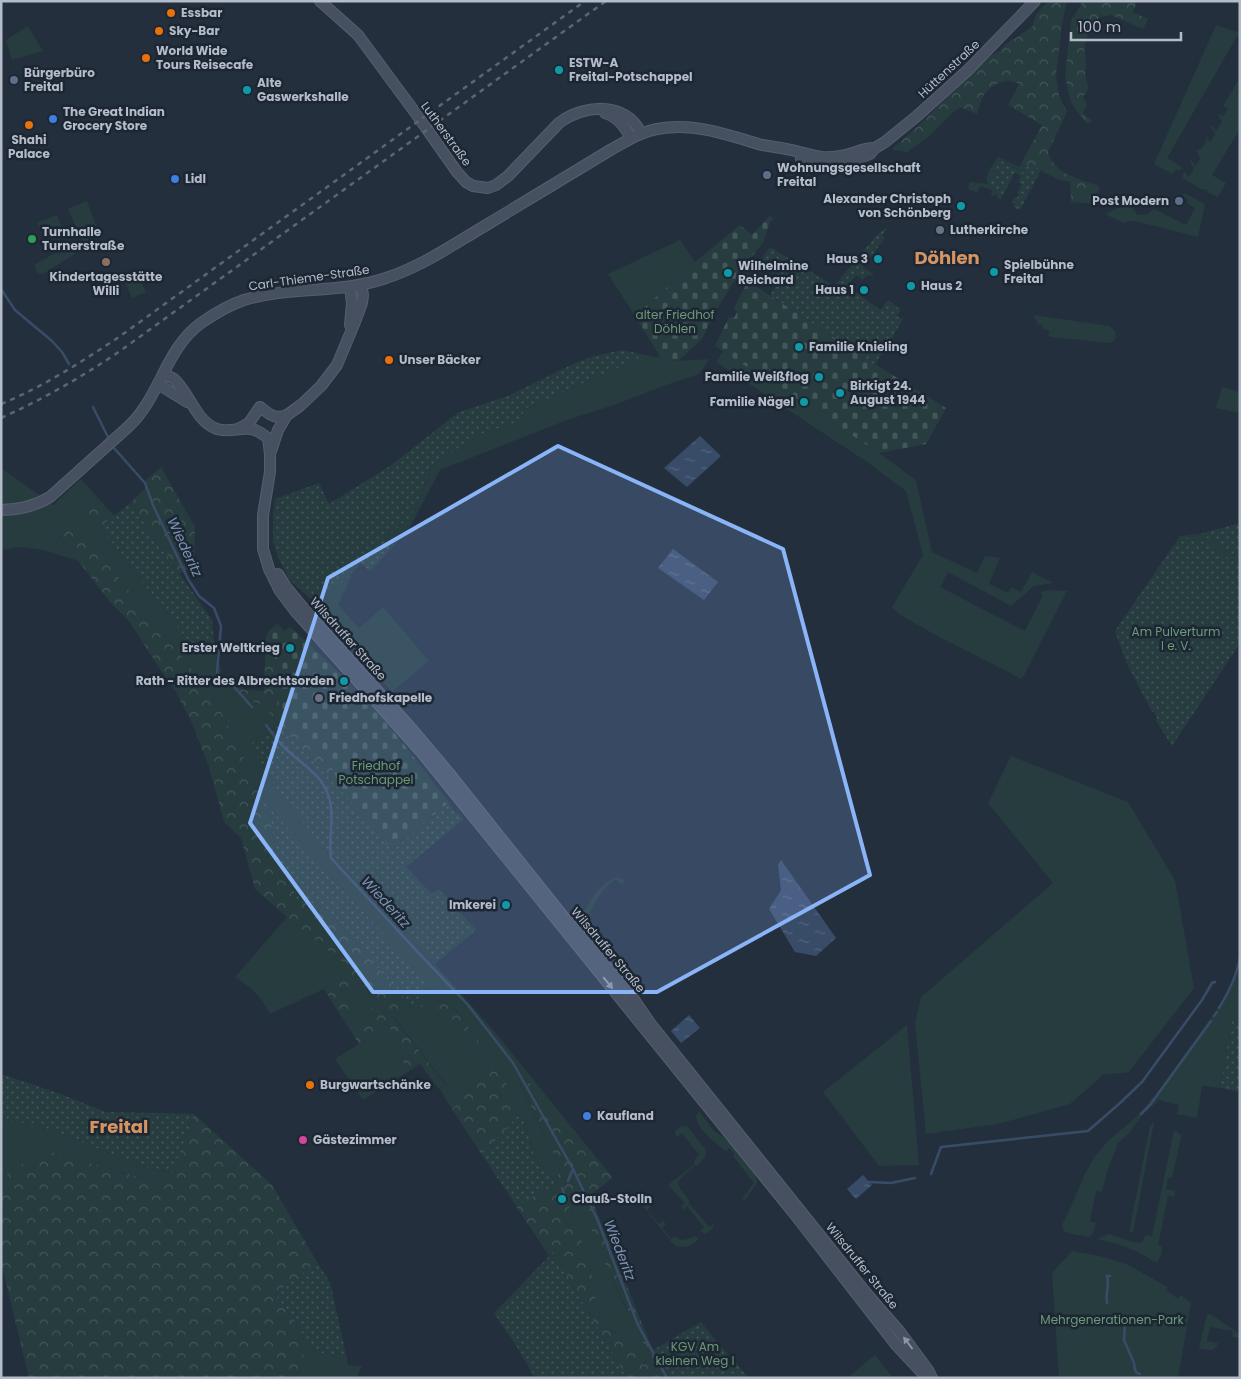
<svg xmlns="http://www.w3.org/2000/svg" width="1241" height="1379" viewBox="0 0 1241 1379" font-family="Poppins,sans-serif">
	<style>
		.green { fill: #263c3f }
		.forest { fill: url(#forest-crowns); fill-rule: evenodd }
		.cemetery { fill: url(#cemetery-stones) }
		.garden { fill: url(#garden-dots) }
		.water { fill: url(#water-ripples) }
		.lines { fill: none; stroke-linecap: round; stroke-linejoin: round }
		.stream { stroke: #394c67; stroke-width: 2.5 }
		.secondary-casing { stroke: #565f6c; stroke-width: 12 }
		.secondary { stroke: #465061; stroke-width: 10 }
		.rail { stroke: #5a6575; stroke-width: 2.5; stroke-dasharray: 5 5; stroke-linecap: butt }
		.oneway { fill: #8e96a5 }
		.marked { fill: #8ab4f8; fill-opacity: 0.2; stroke: #8ab4f8; stroke-width: 4; stroke-linejoin: round }
		.food-dot { fill: #e8710a; stroke: #1d2633; stroke-width: 2 }
		.culture-dot { fill: #0f9aa8; stroke: #1d2633; stroke-width: 2 }
		.service-dot { fill: #5c6f8a; stroke: #1d2633; stroke-width: 2 }
		.shop-dot { fill: #3f7fe0; stroke: #1d2633; stroke-width: 2 }
		.worship-dot { fill: #6b7280; stroke: #1d2633; stroke-width: 2 }
		.leisure-dot { fill: #2e9e5b; stroke: #1d2633; stroke-width: 2 }
		.education-dot { fill: #8d6e63; stroke: #1d2633; stroke-width: 2 }
		.hotel-dot { fill: #d1479c; stroke: #1d2633; stroke-width: 2 }
		.labels { text-anchor: middle; stroke-width: 5; stroke-linejoin: round; paint-order: stroke }
		.poi-label { font-size: 12px; font-weight: bold; fill: #b4bcc9; stroke: #1d2633; text-anchor: start }
		.street-label { font-size: 12px; fill: #b4bcc9; stroke: #1d2633 }
		.park-label { font-size: 12px; fill: #6b9a76; stroke: #1d2633 }
		.water-label { font-size: 14px; font-style: italic; fill: #7c92b1; stroke: #1d2633 }
		.district-label { font-size: 18px; font-weight: bold; fill: #d59563; stroke: #1d2633 }
	</style>
	<defs>
		<pattern id="forest-crowns" width="20" height="18" patternUnits="userSpaceOnUse" patternTransform="scale(1.25)"><rect width="20" height="18" fill="#263c3f"/><path d="M2 6a3 3 0 1 1 6 0M12 15a3 3 0 1 1 6 0" fill="none" stroke="#435659"/></pattern>
		<pattern id="cemetery-stones" width="16" height="16" patternUnits="userSpaceOnUse" patternTransform="scale(1.25)"><rect width="16" height="16" fill="#263c3f"/><path d="M2 7V4a2 2 0 0 1 4 0v3zM10 15v-3a2 2 0 0 1 4 0v3z" fill="#435659"/></pattern>
		<pattern id="garden-dots" width="8" height="8" patternUnits="userSpaceOnUse" patternTransform="scale(1.25)"><rect width="8" height="8" fill="#263c3f"/><path d="M2 2h.1M6 6h.1" fill="none" stroke="#435659" stroke-width="1.8" stroke-linecap="round"/></pattern>
		<pattern id="water-ripples" width="26" height="14" patternUnits="userSpaceOnUse" patternTransform="scale(1.25)"><rect width="26" height="14" fill="#394c67"/><path d="M2 4q2-2 4 0t4 0M15 11q2-2 4 0t4 0" fill="none" stroke="#53647b"/></pattern>
	</defs>
	<rect width="100%" height="100%" fill="#242f3e"/>
	<!-- green -->
	<g class="green">
		<polygon points="1216,25 1240,33 1240,37 1237,36 1167,158 1182,167 1180,171 1176,169 1173,174 1155,165 1155,162"/>
		<polygon points="28,26 43,51 12,60 6,40"/>
		<path d="M1238 81 1240 84V129L1212 175 1226 183 1218 197 1207 192 1208 190 1204 189 1203 190 1182 178 1184 172 1189 177 1194 169 1190 162 1191 160 1196 166 1200 158 1196 151C1204 149 1206 143 1206 136L1210 142 1215 134 1211 127 1212 125 1216 131 1222 122 1218 115 1219 114 1223 116 1228 109 1223 106Z"/>
		<path d="M999 157 1019 167 1018 169 1001 160 989 184 996 194 994 196 991 195 992 190 980 186 978 191 976 192 970 190 968 187 970 182 988 184C984 175 992 166 997 158Z"/>
		<polygon points="1184,193 1205,204 1198,237 1135,221 1128,221 1123,223 1105,214 1129,203 1137,215 1148,214 1154,209 1186,225 1195,208 1187,203 1188,200 1183,195"/>
		<polygon points="87,201 100,236 83,243 68,209"/>
		<polygon points="57,215 63,230 44,238 37,223"/>
		<polygon points="680,240 695,262 635,316 608,274"/>
		<polygon points="66,247 73,249 75,254 43,274 38,273 34,265"/>
		<polygon points="137,274 146,292 132,298 124,280"/>
		<polygon points="1033,315 1109,326 1115,331 1116,337 1114,341 1110,343 1051,337 1048,335 1050,332 1046,329 1044,330 1041,324 1039,325"/>
		<polygon points="723,351 879,453 916,480 932,552 977,573 985,556 1000,558 989,584 1008,593 1011,587 1021,592 1032,572 1053,583 1034,586 1011,606 948,572 940,587 1025,631 1043,595 1040,592 1048,590 1067,591 1022,679 939,637 900,615 892,607 923,555 906,491 867,462 716,362"/>
		<polygon points="640,354 678,361 709,359 699,374 666,385 614,405 567,420 440,470 408,531 392,548 385,538 408,519 416,507 432,465 481,434 525,419 522,410 638,359"/>
		<polygon points="1222,387 1240,392 1240,413 1216,408"/>
		<polygon points="1,468 53,505 81,479 98,498 77,514 100,527 199,655 214,644 222,674 222,688 244,700 262,704 280,725 250,744 282,797 304,824 323,847 435,964 500,1038 582,1140 580,1141 561,1128 526,1078 519,1082 560,1168 556,1183 547,1173 534,1156 522,1112 495,1064 452,1005 428,998 420,1006 457,1022 468,1035 490,1068 452,1109 440,1090 447,1086 394,1017 413,1008 375,925 268,806 250,780 245,761 215,699 203,683 114,572 99,548 92,550 58,536 79,561 43,550 21,547 1,550"/>
		<polygon points="1199,534 1212,540 1240,559 1240,566 1180,536"/>
		<polygon points="353,573 338,605 359,628 383,607 429,661 392,692 315,607"/>
		<polygon points="1011,756 1128,802 1175,880 1194,988 1129,1072 1103,1075 1070,1104 998,1124 926,1134 915,1023 921,997 1053,883 988,803"/>
		<path d="M617 877 623 879 625 882 621 885 616 879C602 887 594 905 586 919L615 958 614 959 581 920C586 905 601 881 617 877Z"/>
		<path d="M287 917 347 965 324 989 270 1014C260 995 253 989 235 977Z"/>
		<polygon points="1240,954 1240,1023 1232,1022 1220,1088 1202,1086 1197,1118 1177,1114 1179,1105 1159,1100 1154,1097 1210,1019 1230,989 1235,975"/>
		<polygon points="349,986 375,997 375,1007 364,1011 359,1027 352,1033 344,1021 349,1018 340,992"/>
		<polygon points="386,1024 397,1035 401,1050 404,1065 411,1067 420,1064 363,1100 335,1059 359,1044"/>
		<polygon points="907,1025 919,1165 879,1166 823,1092"/>
		<path d="M1153 1097 1158 1101 1143 1114 1128 1134 1118 1143 1107 1172 1102 1192 1096 1191 1090 1221 1096 1223 1094 1231 1090 1237 1072 1234 1064 1231 1062 1225C1076 1200 1082 1171 1101 1149 1111 1137 1124 1128 1135 1118 1142 1111 1148 1104 1153 1097Z"/>
		<path d="M699 1111 713 1130 729 1141 748 1165 753 1172 757 1180V1183L745 1200 742 1199 754 1183 733 1156 735 1154 729 1148 726 1151C716 1143 696 1129 696 1116Z"/>
		<polygon points="1,1122 32,1123 146,1167 172,1173 166,1185 104,1167 12,1169 1,1181"/>
		<polygon points="1154,1122 1133,1233 1129,1232 1150,1126"/>
		<path d="M681 1126H684L688 1127 706 1150C706 1158 702 1161 696 1166L694 1164 695 1159 699 1155 682 1133 677 1137 675 1134V1131Z"/>
		<path d="M1174 1130 1180 1134 1181 1137 1172 1178H1168L1166 1189 1175 1191 1174 1197 1168 1196 1158 1245 1162 1247 1161 1255 1157 1263C1138 1251 1119 1243 1097 1239L1109 1234 1136 1243 1142 1242 1146 1235 1152 1236Z"/>
		<path d="M693 1166 694 1167C674 1183 674 1181 690 1201L688 1202 709 1227 713 1224V1228L705 1234 700 1231 704 1227 687 1206 683 1210 681 1207 685 1203 668 1185Z"/>
		<polygon points="572,1193 586,1216 605,1263 623,1303 638,1329 649,1356 643,1365 615,1333 604,1328 596,1304 594,1281 576,1224 566,1199"/>
		<path d="M648 1203 651 1206 647 1210 659 1224 663 1221 666 1224 662 1228 671 1239 675 1236C682 1243 687 1239 695 1236L698 1238V1240C690 1247 684 1249 674 1245L642 1205Z"/>
		<polygon points="1072,1251 1100,1256 1126,1264 1168,1287 1166,1290 1178,1299 1181,1295 1191,1303 1178,1378 1059,1378 1052,1273"/>
		<path d="M1207 1314H1210L1240 1334V1338L1232 1337 1233 1331 1210 1327 1207 1341 1218 1343C1215 1353 1208 1350 1199 1348Z"/>
		<polygon points="295,1321 313,1351 347,1359 348,1365 362,1366 356,1378 294,1378 305,1362"/>
		<polygon points="875,1355 893,1378 847,1378"/>
	</g>
	<!-- forest -->
	<g class="forest">
		<path d="M1050 1H1067L1063 18 1056 75 1059 96 1067 112 1048 152C1054 174 1079 179 1099 186L1098 204 1071 202 1070 182 1057 179 1030 164 1024 173 1018 169 1042 125 1008 105 1019 84C1007 77 991 84 984 95 980 100 979 108 977 114L960 107 952 113 929 136 907 152 892 149 917 127 988 58 1000 50 1012 39 1016 38 1033 26C1034 15 1041 7 1050 1Z"/>
		<path d="M1083 1H1137L1133 12 1148 19 1143 29 1111 15 1100 17C1094 24 1087 34 1085 44 1083 51 1086 57 1086 64 1086 67 1085 72 1085 75 1087 87 1092 86 1083 97L1087 105 1083 113 1092 121 1090 123H1087L1077 111 1071 102 1065 76 1071 21Z"/>
		<polygon points="161,467 195,527 194,565 180,574 130,503 145,489 146,480"/>
		<polygon points="98,498 114,516 100,527 77,514"/>
		<path d="M68 530 92 550 99 548 114 572 203 683 215 699 245 761 250 780 268 806 276 850 322 904 413 1008 394 1018 447 1087 440 1090 420 1064 410 1067 404 1065C400 1045 400 1039 386 1024L359 1044 352 1033 359 1027 364 1011 375 1007V997L349 986 340 991 349 1000 354 1009 349 1018 344 1021 324 989 346 965 287 917 255 889 241 838 224 822 209 767 192 723 176 692 156 663 129 621 110 602 58 535Z"/>
		<polygon points="269,630 272,640 275,661 280,705 295,727 333,769 341,791 280,725 262,704 244,700 222,688 222,674 225,679 238,683 244,690 264,691 266,636"/>
		<polygon points="428,998 452,1005 495,1064 522,1112 482,1155 452,1109 490,1068 468,1035 457,1022 420,1006"/>
		<path d="M520 1078H526L561 1128 580 1141 582 1140 613 1178 590 1195 653 1350 670 1378H627L553 1252 549 1256 516 1206 556 1183 560 1168 519 1081ZM572 1193C588 1215 595 1242 606 1266 620 1296 636 1325 649 1356L644 1365 631 1342 604 1328 596 1304 594 1281 576 1224 566 1199Z"/>
		<polygon points="194,1114 272,1185 317,1262 275,1294 295,1321 305,1362 294,1378 29,1378 1,1262 1,1181 12,1169 51,1152 166,1185"/>
	</g>
	<!-- cemetery -->
	<g class="cemetery">
		<polygon points="770,215 773,219 770,222 763,243 753,255 733,283 712,317 702,339 678,361 661,358 635,316 695,262 740,225 752,235"/>
		<polygon points="748,281 878,366 946,408 926,444 879,453 715,346 729,317 734,318 737,312 734,308"/>
		<path d="M278 624 284 631 291 627C317 652 345 677 370 704 398 736 423 769 449 802L392 851 341 791 333 769 295 727 280 705 275 661 272 640 269 630Z"/>
	</g>
	<!-- garden -->
	<g class="garden">
		<polygon points="1000,160 1024,173 1029,163 1041,170 1020,210 1013,207 1015,204 1012,202 1015,197 1017,198 1019,194 1017,193 1022,184 1018,182 1021,176 1015,173 1000,200 989,184"/>
		<polygon points="884,229 887,229 882,235 885,238 863,267 874,275 866,276 863,280 856,275 848,286 880,310 888,300 901,310 897,316 902,319 904,317 894,335 875,365 770,295 781,278 759,263 770,247 834,286 876,236"/>
		<polygon points="622,350 640,354 638,359 522,410 526,419 481,434 432,465 416,507 408,519 385,538 392,548 370,571 361,563 346,579 317,605 289,579 277,555 273,541 273,516 275,499 319,483 329,504 390,466 459,412 508,396 575,363 594,356"/>
		<polygon points="130,503 212,620 214,644 199,655 100,527"/>
		<polygon points="1240,523 1240,559 1212,540 1199,534"/>
		<polygon points="1180,536 1206,543 1240,566 1240,643 1172,746 1156,721 1157,717 1154,712 1152,712 1127,664 1115,631"/>
		<polygon points="280,725 355,806 392,851 449,802 453,809 464,819 406,867 432,894 439,889 476,930 435,964 323,847 304,824 282,797 250,744"/>
		<polygon points="268,806 428,984 413,1008 322,904 294,902 276,850"/>
		<polygon points="1232,1021 1240,1023 1240,1092 1220,1088"/>
		<polygon points="1,1074 58,1093 106,1112 194,1114 172,1173 146,1167 32,1123 1,1122"/>
		<polygon points="522,1112 534,1156 547,1173 556,1183 516,1206 482,1155"/>
		<polygon points="553,1252 627,1378 535,1378 517,1347 494,1313 500,1307"/>
		<polygon points="317,1262 330,1282 347,1359 313,1351 295,1321 275,1294"/>
		<polygon points="701,1322 717,1342 749,1378 670,1378 653,1350"/>
	</g>
	<!-- water -->
	<g class="water">
		<polygon points="700,436 721,456 687,487 664,468"/>
		<polygon points="673,549 718,582 704,600 658,568"/>
		<polygon points="781,860 836,938 816,956 795,952 769,909 781,890 778,865"/>
		<polygon points="689,1015 700,1028 681,1043 671,1031"/>
		<polygon points="863,1175 872,1185 856,1199 847,1189"/>
	</g>
	<g class="lines">
		<!-- stream -->
		<g class="stream">
			<polyline points="1,289 15,310 52,341 62,352 69,364"/>
			<polyline points="93,407 108,437"/>
			<polyline points="114,448 145,483 153,505 188,579 199,596 214,608 221,626 217,673 221,677 228,680 252,707"/>
			<path d="M266 725C272 733 278 742 286 749 301 764 322 774 329 797 335 817 328 838 331 858L414 948 468 1005 513 1063 573 1169 598 1221 638 1325 667 1378"/>
			<path d="M1219 1008C1229 992 1237 976 1240 957"/>
			<polyline points="1214,1016 1217,1012"/>
			<polyline points="1141,1114 1150,1105 1211,1021"/>
			<polyline points="931,1174 941,1147 1088,1131 1120,1103 1142,1082 1202,1000 1212,983 1215,982"/>
			<polyline points="568,1181 572,1171"/>
			<polyline points="869,1182 891,1183 915,1178"/>
			<polyline points="562,1199 564,1193 562,1188"/>
			<path d="M1107 1303C1105 1293 1110 1285 1107 1276H1110"/>
			<polyline points="1125,1316 1125,1323 1124,1340 1134,1363 1135,1370 1137,1373 1140,1374"/>
		</g>
		<defs>
			<g id="secondary">
				<path d="M320 1 358 35 417 115 457 172 466 182 473 186 488 188 496 185 508 176 559 123C584 104 626 101 641 133"/>
				<path d="M605 113C618 117 624 126 631 138"/>
				<polyline points="801,159 829,165 847,163 870,154 875,148 885,142 917,116 968,70 1035,1"/>
				<polyline points="350,325 352,303 350,287"/>
				<path d="M163 374C167 376 171 377 174 379 190 393 195 421 217 429 229 433 243 426 255 430 260 432 264 435 268 438L270 454V472L263 515V549L269 569 280 591 295 611 422 753 796 1216 897 1346 927 1378"/>
				<polyline points="158,384 187,402"/>
				<path d="M238 429 249 423 260 407C269 414 275 420 287 415"/>
				<polyline points="271,451 278,430 287,415 301,405 321,386 337,365 355,322 362,303 363,295 361,285"/>
				<path d="M1 510C19 510 35 506 50 497L128 427C160 398 165 349 201 323 214 314 229 305 244 300 290 286 340 294 386 278 417 268 445 250 473 233 519 205 566 177 612 149 627 141 640 132 657 129 694 122 727 135 762 145 768 146 775 147 781 148 795 150 808 155 822 157 832 158 843 156 853 153 861 150 865 148 875 148"/>
				<polyline points="278,574 286,587 310,616 412,729 449,773 563,916 631,995 650,1023 867,1294 900,1332 928,1370 932,1378"/>
			</g>
		</defs>
		<!-- secondary casing -->
		<use href="#secondary" class="secondary-casing"/>
		<!-- secondary -->
		<use href="#secondary" class="secondary"/>
		<!-- rail -->
		<g class="rail">
			<path d="M1 404C43 387 81 362 119 337L585 1"/>
			<path d="M1 418C43 399 82 377 120 351L606 1"/>
		</g>
	</g>
	<!-- one-way arrows -->
	<defs><path id="oneway-solid" d="M-6-.8H1V-3.2L6.5 0L1 3.2V.8H-6Z" transform="scale(1.25)"/></defs>
	<g class="oneway">
		<use href="#oneway-solid" transform="translate(608 983) rotate(51)"/>
		<use href="#oneway-solid" transform="translate(908 1343) rotate(-127)"/>
	</g>
	<!-- marked area -->
	<path class="marked" d="M558 446 783 549 870 875 657 992H373L250 823 328 578Z"/>
	<!-- markers -->
	<g class="food-dot">
		<circle cx="171" cy="13" r="5"/>
		<circle cx="159" cy="31" r="5"/>
		<circle cx="146" cy="58" r="5"/>
		<circle cx="29" cy="125" r="5"/>
		<circle cx="389" cy="360" r="5"/>
		<circle cx="310" cy="1085" r="5"/>
	</g>
	<g class="culture-dot">
		<circle cx="559" cy="70" r="5"/>
		<circle cx="247" cy="90" r="5"/>
		<circle cx="961" cy="206" r="5"/>
		<circle cx="878" cy="259" r="5"/>
		<circle cx="994" cy="272" r="5"/>
		<circle cx="728" cy="273" r="5"/>
		<circle cx="911" cy="286" r="5"/>
		<circle cx="864" cy="290" r="5"/>
		<circle cx="799" cy="347" r="5"/>
		<circle cx="819" cy="377" r="5"/>
		<circle cx="840" cy="393" r="5"/>
		<circle cx="804" cy="402" r="5"/>
		<circle cx="290" cy="648" r="5"/>
		<circle cx="344" cy="681" r="5"/>
		<circle cx="506" cy="905" r="5"/>
		<circle cx="562" cy="1199" r="5"/>
	</g>
	<g class="service-dot">
		<circle cx="14" cy="80" r="5"/>
		<circle cx="767" cy="175" r="5"/>
		<circle cx="1179" cy="201" r="5"/>
	</g>
	<g class="shop-dot">
		<circle cx="53" cy="119" r="5"/>
		<circle cx="175" cy="179" r="5"/>
		<circle cx="587" cy="1116" r="5"/>
	</g>
	<g class="worship-dot">
		<circle cx="940" cy="230" r="5"/>
		<circle cx="319" cy="698" r="5"/>
	</g>
	<circle class="leisure-dot" cx="32" cy="239" r="5"/>
	<circle class="education-dot" cx="106" cy="262" r="5"/>
	<circle class="hotel-dot" cx="303" cy="1140" r="5"/>
	<g class="labels">
		<!-- poi labels -->
		<g class="poi-label">
			<text x="181" y="17">Essbar</text>
			<text x="169" y="35">Sky-Bar</text>
			<text x="156" y="55">World Wide<tspan x="156" dy="14">Tours Reisecafe</tspan></text>
			<text x="569" y="67">ESTW-A<tspan x="569" dy="14">Freital-Potschappel</tspan></text>
			<text x="24" y="77">Bürgerbüro<tspan x="24" dy="14">Freital</tspan></text>
			<text x="257" y="87">Alte<tspan x="257" dy="14">Gaswerkshalle</tspan></text>
			<text x="63" y="116">The Great Indian<tspan x="63" dy="14">Grocery Store</tspan></text>
			<text x="29" y="144" text-anchor="middle">Shahi<tspan x="29" dy="14">Palace</tspan></text>
			<text x="777" y="172">Wohnungsgesellschaft<tspan x="777" dy="14">Freital</tspan></text>
			<text x="185" y="183">Lidl</text>
			<text x="951" y="203" text-anchor="end">Alexander Christoph<tspan x="951" dy="14">von Schönberg</tspan></text>
			<text x="1169" y="205" text-anchor="end">Post Modern</text>
			<text x="950" y="234">Lutherkirche</text>
			<text x="42" y="236">Turnhalle<tspan x="42" dy="14">Turnerstraße</tspan></text>
			<text x="868" y="263" text-anchor="end">Haus 3</text>
			<text x="1004" y="269">Spielbühne<tspan x="1004" dy="14">Freital</tspan></text>
			<text x="738" y="270">Wilhelmine<tspan x="738" dy="14">Reichard</tspan></text>
			<text x="106" y="281" text-anchor="middle">Kindertagesstätte<tspan x="106" dy="14">Willi</tspan></text>
			<text x="921" y="290">Haus 2</text>
			<text x="854" y="294" text-anchor="end">Haus 1</text>
			<text x="809" y="351">Familie Knieling</text>
			<text x="399" y="364">Unser Bäcker</text>
			<text x="809" y="381" text-anchor="end">Familie Weißflog</text>
			<text x="850" y="390">Birkigt 24.<tspan x="850" dy="14">August 1944</tspan></text>
			<text x="794" y="406" text-anchor="end">Familie Nägel</text>
			<text x="280" y="652" text-anchor="end">Erster Weltkrieg</text>
			<text x="334" y="685" text-anchor="end">Rath - Ritter des Albrechtsorden</text>
			<text x="329" y="702">Friedhofskapelle</text>
			<text x="496" y="909" text-anchor="end">Imkerei</text>
			<text x="320" y="1089">Burgwartschänke</text>
			<text x="597" y="1120">Kaufland</text>
			<text x="313" y="1144">Gästezimmer</text>
			<text x="572" y="1203">Clauß-Stolln</text>
		</g>
		<!-- street labels -->
		<g class="street-label">
			<text transform="translate(949 69) rotate(-43)" y="4">Hüttenstraße</text>
			<text transform="translate(446 134) rotate(54)" y="4">Lutherstraße</text>
			<text transform="translate(309 278) rotate(-8)" y="4">Carl-Thieme-Straße</text>
			<text transform="translate(348 639) rotate(48)" y="4">Wilsdruffer Straße</text>
			<text transform="translate(608 950) rotate(50)" y="4">Wilsdruffer Straße</text>
			<text transform="translate(862 1266) rotate(51)" y="4">Wilsdruffer Straße</text>
		</g>
		<!-- park labels -->
		<g class="park-label">
			<text x="675" y="319">alter Friedhof<tspan x="675" dy="14">Döhlen</tspan></text>
			<text x="1176" y="636">Am Pulverturm<tspan x="1176" dy="14">I e. V.</tspan></text>
			<text x="376" y="770">Friedhof<tspan x="376" dy="14">Potschappel</tspan></text>
			<text x="1112" y="1324">Mehrgenerationen-Park</text>
			<text x="695" y="1351">KGV Am<tspan x="695" dy="14">kleinen Weg I</tspan></text>
		</g>
		<!-- water labels -->
		<g class="water-label">
			<text transform="translate(185 547) rotate(65)" y="5">Wiederitz</text>
			<text transform="translate(386 902) rotate(47)" y="5">Wiederitz</text>
			<text transform="translate(620 1250) rotate(69)" y="5">Wiederitz</text>
		</g>
		<!-- district labels -->
		<g class="district-label">
			<text x="947" y="264">Döhlen</text>
			<text x="119" y="1133">Freital</text>
		</g>
	</g>
	<!-- border -->
	<rect width="1241" height="1379" fill="none" stroke="#b4bcc9" stroke-width="5"/>
	<!-- scale -->
	<path d="M1071 32v8h110v-8" fill="none" stroke="#b4bcc9" stroke-width="2.5"/>
	<text x="1078" y="32" font-size="15" fill="#b4bcc9" stroke="#1d2633" stroke-width="4" paint-order="stroke">100 m</text>
</svg>
